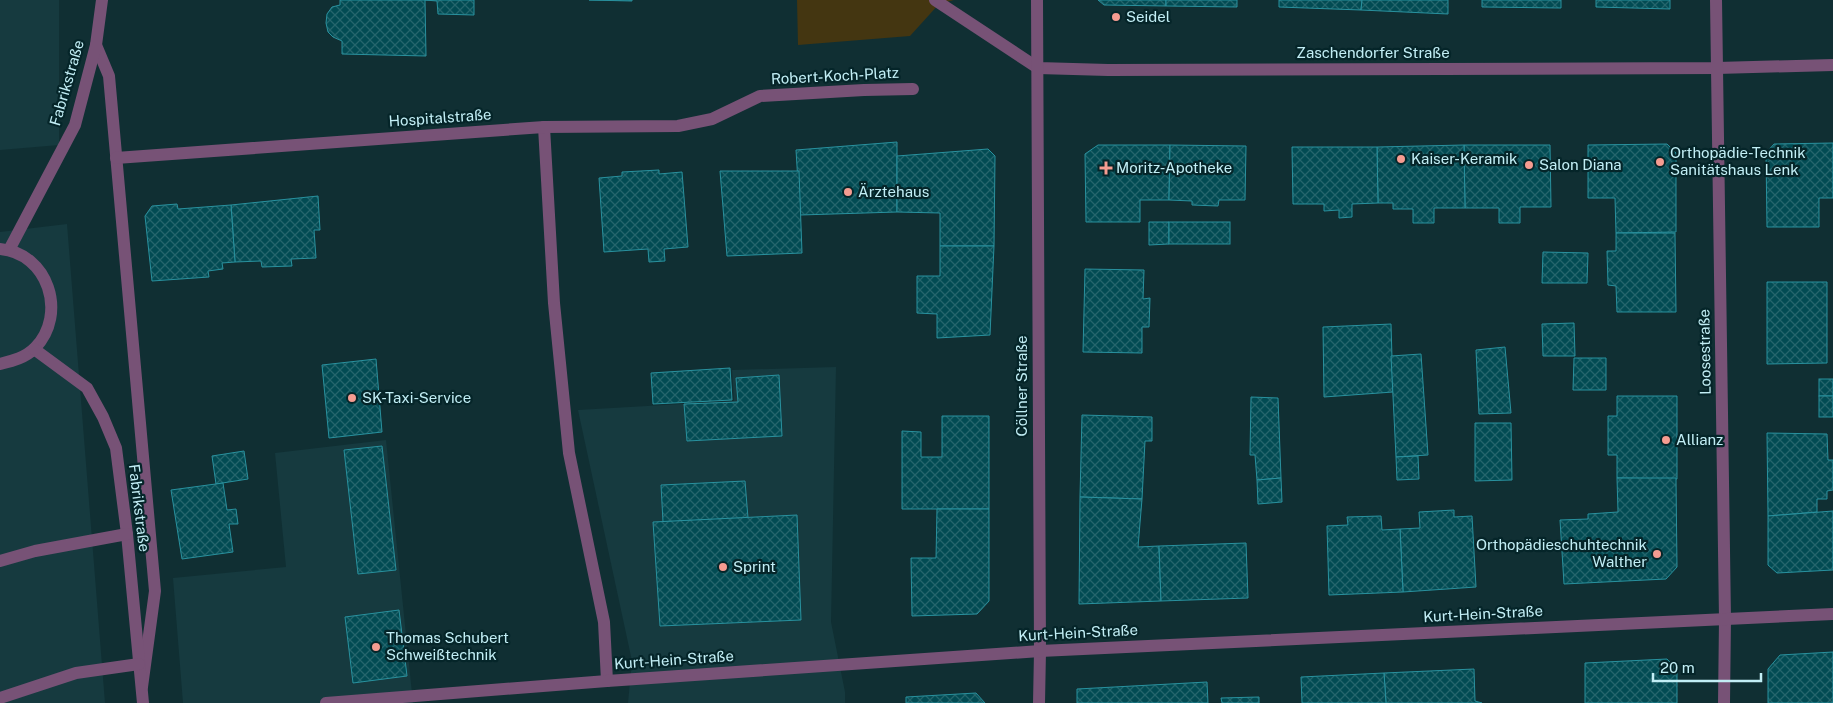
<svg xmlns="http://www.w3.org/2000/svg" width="1833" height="703" viewBox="0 0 1833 703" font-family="'Public Sans',sans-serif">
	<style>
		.built { fill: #163a3f }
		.green { fill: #443611 }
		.building { fill: url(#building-cross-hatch); stroke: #29919e }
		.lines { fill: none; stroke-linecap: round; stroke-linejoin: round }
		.minor { stroke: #775276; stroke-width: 12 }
		.poi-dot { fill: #f59c91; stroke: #052529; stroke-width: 2 }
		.labels { text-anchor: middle; stroke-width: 4.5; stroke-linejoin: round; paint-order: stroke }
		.poi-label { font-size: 15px; fill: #c2eef5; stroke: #052529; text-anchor: start }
		.street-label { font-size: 15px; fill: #c2eef5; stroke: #052529 }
	</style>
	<defs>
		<pattern id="building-cross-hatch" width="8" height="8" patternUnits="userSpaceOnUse" patternTransform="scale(1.25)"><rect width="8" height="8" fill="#024b53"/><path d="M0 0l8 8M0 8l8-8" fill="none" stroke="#25656c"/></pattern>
	</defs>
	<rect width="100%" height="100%" fill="#102f33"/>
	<!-- built -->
	<g class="built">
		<polygon points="0,0 59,0 59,145 0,150"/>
		<polygon points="67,224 105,703 0,703 0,232"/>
		<polygon points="836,367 831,622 845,692 845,703 628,703 632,661 578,410 734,401 732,370"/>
		<polygon points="386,440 413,703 183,703 173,578 286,567 275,453"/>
	</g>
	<!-- green -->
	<polygon class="green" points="797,0 954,0 939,4 910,36 798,45"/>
	<!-- building -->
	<g class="building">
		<polygon points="340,0 474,0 474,15 438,14 437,1 425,0 426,56 342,54 342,41 333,37 328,32 326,23 327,14 332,7 340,5"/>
		<polygon points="589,0 632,0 632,1"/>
		<polygon points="1098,0 1166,0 1166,6 1104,5"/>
		<polygon points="1166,0 1237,0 1237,7 1166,6"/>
		<polygon points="1279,0 1362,0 1361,10 1279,7"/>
		<polygon points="1362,0 1448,0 1448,14 1361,10"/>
		<polygon points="1482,0 1561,0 1561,8 1482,7"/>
		<polygon points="1596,0 1670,0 1670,9 1596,7"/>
		<polygon points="897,142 897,212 800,215 796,150"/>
		<polygon points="1833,143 1833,198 1819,198 1819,227 1767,227 1766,153 1774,144"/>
		<polygon points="1667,144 1676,153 1676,232 1616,233 1615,198 1588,198 1588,145"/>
		<polygon points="1098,145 1170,145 1169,200 1140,200 1140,222 1086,222 1085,154"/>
		<polygon points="1170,145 1246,146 1245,200 1219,200 1218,206 1192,205 1192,201 1169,200"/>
		<polygon points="1464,145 1550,145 1551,207 1520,207 1520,223 1499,223 1499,208 1465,208"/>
		<polygon points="1464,145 1465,208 1434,208 1434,223 1413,223 1413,209 1393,209 1393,203 1378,203 1377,147"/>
		<polygon points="1292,147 1377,147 1378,203 1352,204 1352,217 1339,218 1339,210 1324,211 1324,204 1293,204"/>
		<polygon points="988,149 995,156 994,246 940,246 940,213 897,212 897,156"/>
		<polygon points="659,170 659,174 682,172 688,247 664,249 665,261 649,262 648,249 604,252 599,178 622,176 622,172"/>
		<polygon points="720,171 799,171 802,253 727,256"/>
		<polygon points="318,196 320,230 314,230 316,258 291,259 292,266 262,267 261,261 235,262 231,205"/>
		<polygon points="177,204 178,209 231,205 235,262 222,263 223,269 208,271 209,277 152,281 145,216 152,206"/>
		<polygon points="1149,222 1169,222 1169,244 1149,245"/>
		<rect x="1169" y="222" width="61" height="22"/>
		<polygon points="1616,233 1675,233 1676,312 1617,312 1616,286 1608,285 1607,251 1616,251"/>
		<polygon points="940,246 994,246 990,335 937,338 937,314 917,313 917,276 940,276"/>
		<polygon points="1543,252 1588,253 1587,283 1542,283"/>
		<polygon points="1085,269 1144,270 1143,299 1150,298 1149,327 1142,327 1142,353 1083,352"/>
		<polygon points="1767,282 1827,282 1827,363 1767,364"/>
		<polygon points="1574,323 1575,356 1543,356 1542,324"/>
		<polygon points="1391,324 1393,392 1324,397 1323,327"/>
		<polygon points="1505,347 1511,413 1479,414 1476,350"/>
		<polygon points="1421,354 1428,455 1396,457 1391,356"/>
		<polygon points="1574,358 1606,358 1606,390 1573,390"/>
		<polygon points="376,359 382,432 329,438 322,365"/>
		<polygon points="730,368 732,400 653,404 651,373"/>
		<polygon points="779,375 782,436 687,441 684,404 738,402 736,378"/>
		<rect x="1819" y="379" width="14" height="17"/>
		<polygon points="1617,396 1677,396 1677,479 1617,478 1617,455 1608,455 1608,416 1617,416"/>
		<rect x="1819" y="396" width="14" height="21"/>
		<polygon points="1251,397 1278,398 1281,478 1257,480 1255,455 1250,455"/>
		<polygon points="1082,415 1152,417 1152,441 1145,441 1142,499 1080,497"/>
		<polygon points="942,416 989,416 989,509 902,509 902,431 921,432 921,457 942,457"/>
		<polygon points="1475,423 1511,423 1512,480 1475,481"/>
		<polygon points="1767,433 1827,434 1828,460 1833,460 1833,490 1827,491 1827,499 1817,499 1817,512 1768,516"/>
		<polygon points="382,446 396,570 358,574 344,450"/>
		<polygon points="244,451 248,479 216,484 212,456"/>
		<polygon points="1418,456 1419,479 1397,480 1396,457"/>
		<polygon points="1281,478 1282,502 1258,504 1257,480"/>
		<polygon points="1617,478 1676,478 1677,567 1666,579 1564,584 1560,520 1588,519 1588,514 1618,512"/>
		<polygon points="745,481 748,518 663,522 661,485"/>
		<polygon points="223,483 227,510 236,509 238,524 229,524 233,552 182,559 171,490"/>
		<polygon points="1080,497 1142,499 1138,547 1159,546 1161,601 1079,604"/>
		<polygon points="937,509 989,509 989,601 977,614 912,616 911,558 936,558"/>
		<polygon points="1454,510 1454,517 1472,516 1476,587 1403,592 1400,529 1420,528 1419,512"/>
		<polygon points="1833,511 1833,570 1777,573 1768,565 1768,516"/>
		<polygon points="797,515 801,620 660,626 653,522"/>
		<polygon points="1381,516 1382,530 1400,529 1403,592 1329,595 1327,526 1348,525 1347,517"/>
		<polygon points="1246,543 1248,598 1161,601 1159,546"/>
		<polygon points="399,610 407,676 353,683 345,617"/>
		<polygon points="1833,652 1833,703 1768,703 1768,669 1780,655"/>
		<polygon points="1667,659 1677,669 1677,703 1585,703 1585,663"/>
		<polygon points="1474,669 1475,701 1482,703 1386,703 1384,673"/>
		<polygon points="1384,673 1386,703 1302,703 1301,677"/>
		<polygon points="1207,682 1208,703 1077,703 1077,689"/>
		<polygon points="976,693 985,703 906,703 906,697"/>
		<polygon points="1259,697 1259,703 1222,703 1221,698"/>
	</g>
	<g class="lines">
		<!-- minor -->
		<g class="minor">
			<polyline points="935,0 1038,68 1108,70 1717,68 1833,65"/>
			<polyline points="1037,0 1040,651 1039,703"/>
			<polyline points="1716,0 1725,619 1724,703"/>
			<polyline points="96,45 109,76 155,591 142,687"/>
			<polyline points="544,127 554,303 569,453 604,622 607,681"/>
			<polyline points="116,158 544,127 678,126 712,119 760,96 864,90 913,89"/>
			<path d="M0 249C48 253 68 314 35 348 25 358 12 361 0 364"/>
			<polyline points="9,250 75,125 96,45 102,0"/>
			<polyline points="34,349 87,388 103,417 116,448 127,534 143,703"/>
			<polyline points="0,561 35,551 127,534"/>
			<polyline points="0,698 76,673 139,664"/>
			<polyline points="326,703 607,681 1040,651 1833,614"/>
		</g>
	</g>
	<!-- markers -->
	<g class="poi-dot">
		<circle cx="1116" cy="17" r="5"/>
		<circle cx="1401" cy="159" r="5"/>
		<circle cx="1660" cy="162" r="5"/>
		<circle cx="1529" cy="165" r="5"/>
		<path d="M1103.5 160.5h5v5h5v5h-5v5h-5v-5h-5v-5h5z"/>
		<circle cx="848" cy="192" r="5"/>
		<circle cx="352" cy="398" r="5"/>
		<circle cx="1666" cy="440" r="5"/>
		<circle cx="1657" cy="554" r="5"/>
		<circle cx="723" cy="567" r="5"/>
		<circle cx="376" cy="647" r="5"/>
	</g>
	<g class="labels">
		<!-- poi labels -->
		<g class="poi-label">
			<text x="1126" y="22">Seidel</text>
			<text x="1670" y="158">Orthopädie-Technik<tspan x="1670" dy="17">Sanitätshaus Lenk</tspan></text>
			<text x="1411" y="164">Kaiser-Keramik</text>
			<text x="1539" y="170">Salon Diana</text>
			<text x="1116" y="173">Moritz-Apotheke</text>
			<text x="858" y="197">Ärztehaus</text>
			<text x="362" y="403">SK-Taxi-Service</text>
			<text x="1676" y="445">Allianz</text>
			<text x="1647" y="550" text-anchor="end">Orthopädieschuhtechnik<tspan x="1647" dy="17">Walther</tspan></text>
			<text x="733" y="572">Sprint</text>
			<text x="386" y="643">Thomas Schubert<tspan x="386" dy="17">Schweißtechnik</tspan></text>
		</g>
		<!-- street labels -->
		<g class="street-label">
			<text x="1373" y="58">Zaschendorfer Straße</text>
			<text transform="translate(835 76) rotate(-3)" y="5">Robert-Koch-Platz</text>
			<text transform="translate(67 83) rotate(-74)" y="5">Fabrikstraße</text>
			<text transform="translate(440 118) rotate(-4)" y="5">Hospitalstraße</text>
			<text transform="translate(1705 352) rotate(-91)" y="5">Loosestraße</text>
			<text transform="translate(1022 386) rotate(-90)" y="5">Cöllner Straße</text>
			<text transform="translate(139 508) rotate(83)" y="5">Fabrikstraße</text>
			<text transform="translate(1483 614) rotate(-3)" y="5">Kurt-Hein-Straße</text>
			<text transform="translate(1078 633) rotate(-3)" y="5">Kurt-Hein-Straße</text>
			<text transform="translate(674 660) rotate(-4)" y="5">Kurt-Hein-Straße</text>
		</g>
	</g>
	<!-- scale -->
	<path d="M1653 673v8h108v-8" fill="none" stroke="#c2eef5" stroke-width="2.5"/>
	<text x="1660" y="673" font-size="15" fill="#c2eef5" stroke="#052529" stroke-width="4" paint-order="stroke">20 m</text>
</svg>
